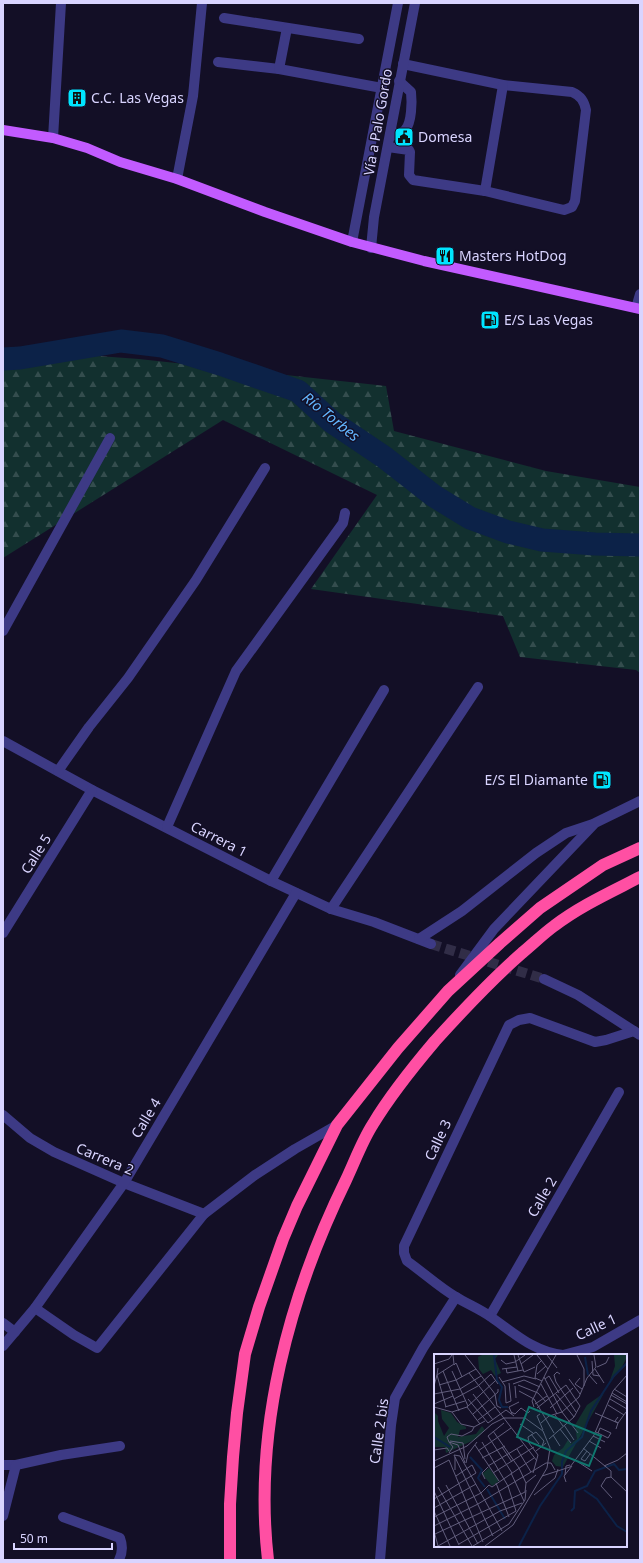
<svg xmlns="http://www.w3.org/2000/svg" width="643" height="1563" viewBox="0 0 643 1563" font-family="'Noto Sans',sans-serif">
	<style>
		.forest { fill: url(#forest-firs) }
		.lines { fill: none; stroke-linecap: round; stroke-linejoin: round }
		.river { stroke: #0c2248; stroke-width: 23 }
		.minor-tunnel { stroke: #312d47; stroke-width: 10; stroke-dasharray: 10 5; stroke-linecap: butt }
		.minor { stroke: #3d3a85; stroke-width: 10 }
		.primary { stroke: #c25bff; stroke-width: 10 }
		.motorway { stroke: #ff4fa3; stroke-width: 12 }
		.labels { text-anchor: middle; stroke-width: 3; stroke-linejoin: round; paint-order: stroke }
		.poi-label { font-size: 14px; fill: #d9d4ff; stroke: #130f26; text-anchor: start }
		.street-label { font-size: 14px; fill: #d9d4ff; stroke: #130f26 }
		.water-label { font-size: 15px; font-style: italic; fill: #62b6ff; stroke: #130f26 }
		.inset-river { fill: none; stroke: #0c2248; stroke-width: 2 }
		.inset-road { fill: none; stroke: #625e7d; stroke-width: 1 }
		.view { fill: #0f766e; fill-opacity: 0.15; stroke: #0f766e; stroke-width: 2 }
		.inset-edge { fill: none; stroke: #d9d4ff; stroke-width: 2 }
	</style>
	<defs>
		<pattern id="forest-firs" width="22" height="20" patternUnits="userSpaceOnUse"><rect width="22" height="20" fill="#12302f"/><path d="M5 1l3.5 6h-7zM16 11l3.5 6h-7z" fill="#344d4e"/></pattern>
	</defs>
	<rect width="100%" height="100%" fill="#130f26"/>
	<!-- forest -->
	<polygon class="forest" points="3,349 139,359 386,386 394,431 546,471 640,487 640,673 636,670 520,657 503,616 311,589 377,495 223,420 3,558"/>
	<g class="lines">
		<!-- river -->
		<polyline class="river" points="3,359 20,358 121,341 162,346 220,364 298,391 332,422 384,457 434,496 470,518 508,532 542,540 595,544 640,545"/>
		<!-- minor-tunnel -->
		<polyline class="minor-tunnel" points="431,944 544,979"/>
		<!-- minor -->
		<g class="minor">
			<polyline points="224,18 359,39"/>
			<polyline points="218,62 279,69 382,88"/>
			<polyline points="279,69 287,28"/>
			<path d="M390 136C395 135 402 134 405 130 412 123 412 101 411 92L399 81"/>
			<polyline points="53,138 61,3"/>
			<path d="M388 147 409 150 410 152 409 175 413 180 485 191 564 210 572 207 575 201 586 110C584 101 581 96 572 92L503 85 403 64"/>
			<polyline points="177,179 193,96 202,3"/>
			<polyline points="485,191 503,85"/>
			<polyline points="352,242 398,3"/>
			<polyline points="371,248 374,217 415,3"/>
			<polyline points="636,308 640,294"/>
			<polyline points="3,631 110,438"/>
			<polyline points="3,741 92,790 271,881 331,909 374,922 431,944"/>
			<polyline points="58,771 89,727 128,678 196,580 265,468"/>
			<polyline points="167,827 236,671 343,523 345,513"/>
			<polyline points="271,881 384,690"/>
			<polyline points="331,909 478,687"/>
			<polyline points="3,933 92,790"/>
			<polyline points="419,939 462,911 536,853 566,833 593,824"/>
			<polyline points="460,975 494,929 595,823 640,801"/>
			<polyline points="544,979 578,995 640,1035"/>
			<polyline points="3,1115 30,1138 54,1152 124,1183 204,1214"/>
			<polyline points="35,1308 74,1335 97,1348 98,1347 204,1214 255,1175 295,1149 337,1125"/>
			<polyline points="490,1316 619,1092"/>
			<polyline points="3,1323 15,1332"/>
			<polyline points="3,1346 35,1308 124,1183 296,893"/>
			<path d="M563 1355C534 1352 514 1333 491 1317 480 1309 467 1304 456 1297 439 1287 424 1273 407 1261L404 1253V1246L509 1025 519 1020 530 1018 595 1042 606 1040 634 1031"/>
			<polyline points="563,1355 593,1347 640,1320"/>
			<polyline points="3,1465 16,1465 61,1455 120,1446"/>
			<polyline points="3,1516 16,1465"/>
			<path d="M63 1517 120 1538C123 1546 123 1552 119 1560"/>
			<polyline points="380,1560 391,1425 395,1398 423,1348 456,1297"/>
		</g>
		<!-- primary -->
		<polyline class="primary" points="3,130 53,138 87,148 120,162 177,179 265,212 352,242 424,261 640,309"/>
		<!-- motorway -->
		<g class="motorway">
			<polyline points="230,1560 230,1504 233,1457 237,1413 245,1354 259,1307 283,1239 297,1206 337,1125 398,1048 448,991 500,943 540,908 603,865 640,848"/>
			<path d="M268 1560C253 1430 289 1296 346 1180 355 1161 362 1141 373 1124 391 1094 413 1067 435 1041 463 1010 491 980 522 953 533 944 543 934 554 926 580 906 611 892 640 877"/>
		</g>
	</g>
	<!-- icons -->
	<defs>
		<symbol id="building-square" viewBox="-11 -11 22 22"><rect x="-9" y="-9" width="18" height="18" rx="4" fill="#00e5ff" stroke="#130f26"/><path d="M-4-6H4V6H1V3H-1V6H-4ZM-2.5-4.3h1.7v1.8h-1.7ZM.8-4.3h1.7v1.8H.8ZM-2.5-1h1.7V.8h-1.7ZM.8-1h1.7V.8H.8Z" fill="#111"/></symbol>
		<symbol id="civic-square" viewBox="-11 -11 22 22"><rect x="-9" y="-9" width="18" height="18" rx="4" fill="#00e5ff" stroke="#130f26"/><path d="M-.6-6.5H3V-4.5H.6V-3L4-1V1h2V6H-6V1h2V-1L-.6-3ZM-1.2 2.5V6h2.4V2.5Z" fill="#111"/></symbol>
		<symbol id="restaurant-square" viewBox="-11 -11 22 22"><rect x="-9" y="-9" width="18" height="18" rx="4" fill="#00e5ff" stroke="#130f26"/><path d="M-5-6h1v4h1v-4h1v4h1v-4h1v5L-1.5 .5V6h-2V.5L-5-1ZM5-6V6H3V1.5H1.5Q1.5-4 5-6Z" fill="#111"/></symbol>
		<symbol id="fuel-square" viewBox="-11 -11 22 22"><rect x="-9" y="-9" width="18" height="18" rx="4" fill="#00e5ff" stroke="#130f26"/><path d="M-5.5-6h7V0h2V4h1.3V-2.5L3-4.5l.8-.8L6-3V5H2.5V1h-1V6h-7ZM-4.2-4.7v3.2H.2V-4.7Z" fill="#111"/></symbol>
	</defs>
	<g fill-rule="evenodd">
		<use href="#building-square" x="66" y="87" width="22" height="22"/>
		<use href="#civic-square" x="393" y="126" width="22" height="22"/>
		<use href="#restaurant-square" x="434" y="245" width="22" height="22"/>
		<use href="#fuel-square" x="479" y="309" width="22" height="22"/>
		<use href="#fuel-square" x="591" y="769" width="22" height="22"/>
	</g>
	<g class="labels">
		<!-- poi labels -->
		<g class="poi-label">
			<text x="91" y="103">C.C. Las Vegas</text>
			<text x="418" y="142">Domesa</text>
			<text x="459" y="261">Masters HotDog</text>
			<text x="504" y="325">E/S Las Vegas</text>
			<text x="588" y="785" text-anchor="end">E/S El Diamante</text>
		</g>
		<!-- street labels -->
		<g class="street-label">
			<text transform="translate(378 122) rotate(-80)" y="5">Vía a Palo Gordo</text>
			<text transform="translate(219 839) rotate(27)" y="5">Carrera 1</text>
			<text transform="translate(36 854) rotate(-58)" y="5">Calle 5</text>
			<text transform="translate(146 1118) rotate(-59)" y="5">Calle 4</text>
			<text transform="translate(438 1140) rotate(-65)" y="5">Calle 3</text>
			<text transform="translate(105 1159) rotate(23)" y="5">Carrera 2</text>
			<text transform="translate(542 1197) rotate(-60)" y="5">Calle 2</text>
			<text transform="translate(596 1327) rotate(-25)" y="5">Calle 1</text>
			<text transform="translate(379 1431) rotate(-82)" y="5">Calle 2 bis</text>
		</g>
		<!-- water labels -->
		<g class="water-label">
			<text transform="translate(331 417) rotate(39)" y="5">Río Torbes</text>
		</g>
	</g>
	<!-- overview -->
	<g transform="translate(434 1354)">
		<rect width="193" height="193" fill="#130f26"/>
		<path d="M48 1H64L61 5 67 19 61 22 57 16 49 20 45 15 44 3ZM7 56 17 59 23 68 32 73V75L26 76 24 83 42 80 48 72 51 76 42 85 12 99 11 93H0V58L4 62V67L10 82 15 74 8 65Z" fill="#12302f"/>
		<path d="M180 1H193V3L187 15 175 29 181 12ZM170 39 129 113 122 112 118 107 120 101 129 94 134 86 137 90 143 85 141 71 153 51Z" fill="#12302f"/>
		<path d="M55 114 65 127 58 132 48 120Z" fill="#12302f"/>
		<path class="inset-river" d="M60 1 63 26 68 33 65 46 68 53H74M151 3 154 21M0 83 16 93M36 103 48 116 44 124 51 133M53 135 71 165M150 136 163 145 183 172 193 178M137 157 140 154 141 137 153 132 161 117 180 110 185 116 193 115M85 192 106 152 128 120V108L132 97 148 83 157 57 180 22 193 9"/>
		<path class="inset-road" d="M80 1 84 17M84 1 90 18 101 13M113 1 123 14M143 1 150 15V32M67 6 72 10 81 8 91 1M158 7 159 21 166 22M0 10 15 5 18 1M87 10 99 1M20 11 22 9 23 11 28 23M163 13 172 9 175 3M4 14 3 21 12 53M72 14 73 19 89 16M42 15 61 40 63 52 67 54M68 15 83 13M114 15 122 1M161 15 170 29M9 17 25 57M18 17 34 52M35 19 103 107M103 20 112 12M126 20 123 18 120 21 122 28 142 58M155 21 163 30M65 23 71 32 72 49M110 23 128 58 144 79M146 24 141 30 148 35M111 25 115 22 125 39M135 25 146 40M108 27 101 24 103 11 108 6M68 28 90 22 102 25M79 30 90 26 106 33M107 30 123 60M5 31 22 26 42 15 31 1M84 31 104 39 112 48M0 32 3 21 20 10 19 1M81 32 82 44M180 35 193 43M85 37 100 45M178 39 193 48M0 40 26 35 47 22M39 40 59 66M122 40 140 63M177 41 193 50M20 45 44 32 57 20 64 30M34 45 54 69 72 56 80 62M100 45 120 79M176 45 193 55M72 49 77 47 75 29M0 50 19 42M101 50 113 42M174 51 190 61M0 53 18 58 27 70 40 73 38 77 28 82 17 80 13 83 15 88 24 91 31 109M11 53 31 47M33 53 46 70M100 53 98 47 114 15 103 1M103 54 132 31 146 52 140 63 115 85M116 54 139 34M18 58 33 53 61 27M77 58 81 60 87 54 94 59 96 57M161 59 184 69 182 75M39 60 64 38V35M78 60 75 53 85 48M106 60 103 62 109 76M121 61 129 72M184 63 181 67 184 69 192 58M44 66 61 53M70 69 54 82 78 119M107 69 115 62 128 58 145 43 153 24 162 13 160 1M86 70 99 79M130 71 140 86M40 73 51 67M126 75 137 89M59 77 85 114 92 129M162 78 174 84 177 79 166 74 164 79M97 80 105 90M119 81 126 92M159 82 171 88M16 87 29 89 31 105M155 87 167 94M15 88 19 93 15 99M41 91 65 127M68 93 78 108M149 94 177 117V123L193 138M83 95 97 118M0 96 13 94 15 97M44 97 77 74M102 97 112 89M153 97 147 105 151 107 156 100M48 104 71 92M141 106 158 117M0 107 33 92 58 70 70 64H91L109 77 116 94 113 114 79 171 51 192M32 109 34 100 43 88M54 112 89 91M170 112 184 106 193 99M0 114 15 106 49 188M21 116V103M59 119 100 93M77 119 90 147M99 119 104 101 95 89 94 83 102 78 110 87 108 92M131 121 132 112 136 111M108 122 136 113 160 81 179 37 193 21M177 123 172 124 167 132 178 144M51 125 48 119 54 113M132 128 130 122 138 112M62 129 75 163M12 131 44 190M4 133 38 192M58 133 100 104M0 137 25 191M100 141 121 124 124 115M0 145 42 119 38 111 22 122M0 154 42 130M0 157 16 192M0 163 47 139 55 131 58 133M0 172 44 150 112 109H117L121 116M0 177 4 192M1 180 87 140 91 138 92 129 102 121M59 182 20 101 26 102 68 177M25 190 82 157 74 132 48 88M4 192 66 157 88 149M39 192 75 170 91 146 92 136"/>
		<path class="view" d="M95 53 167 82 155 112 83 83Z"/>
		<rect width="193" height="193" class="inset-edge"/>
	</g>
	<!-- border -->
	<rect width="643" height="1563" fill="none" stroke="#d9d4ff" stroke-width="8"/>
	<!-- scale -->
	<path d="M14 1543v6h98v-6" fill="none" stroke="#d9d4ff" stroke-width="2"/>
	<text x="20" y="1543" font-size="12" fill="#d9d4ff" stroke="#130f26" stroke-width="3" paint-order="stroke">50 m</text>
</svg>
